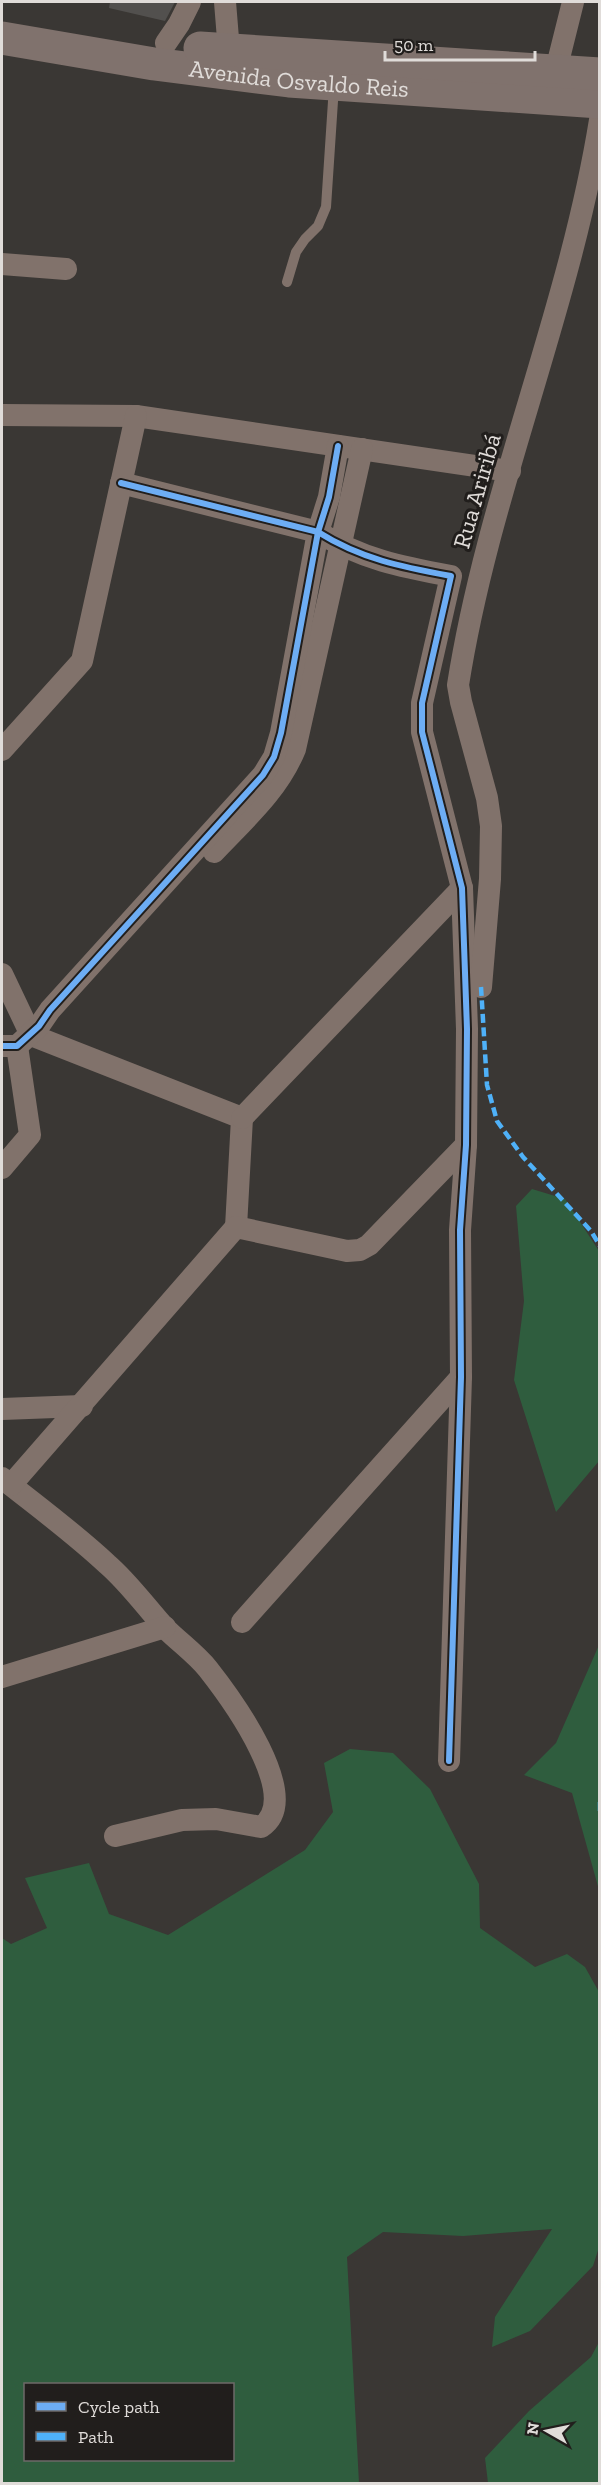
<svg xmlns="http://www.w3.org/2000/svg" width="601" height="2485" viewBox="0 0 601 2485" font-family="'Zilla Slab',serif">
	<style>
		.green { fill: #2f5d3e; fill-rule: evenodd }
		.building { fill: #52504e }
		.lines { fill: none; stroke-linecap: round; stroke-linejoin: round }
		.service { stroke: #81726b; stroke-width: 10 }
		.minor { stroke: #81726b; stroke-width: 22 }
		.primary { stroke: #80726d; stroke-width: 33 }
		.quiet { stroke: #4fb1f8; stroke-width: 4.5; stroke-dasharray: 9 4.5; stroke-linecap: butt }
		.cycleway-casing { stroke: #211e1c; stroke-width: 10 }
		.cycleway { stroke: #6dadf4; stroke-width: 6 }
		.labels { text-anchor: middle; stroke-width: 6; stroke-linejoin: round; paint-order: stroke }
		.street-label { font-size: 24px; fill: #e0dcd9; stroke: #211e1c }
	</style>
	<rect width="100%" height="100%" fill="#3a3734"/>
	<!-- green -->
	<g class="green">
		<polygon points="532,1189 565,1199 599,1251 599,1461 556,1512 514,1380 524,1301 516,1206"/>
		<polygon points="599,1645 599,1890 572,1793 524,1775 556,1743"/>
		<path d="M350 1749 393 1753 430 1789 479 1884 480 1928 535 1967 567 1954 585 1967 599 1992 600 2244 593 2266 530 2331 492 2347 495 2317 552 2229 463 2236 383 2232 347 2257 359 2483H2V1938L11 1944 47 1928 25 1878 89 1863 109 1914 168 1935 305 1850 333 1812 324 1763ZM26 2384H232V2460H26Z"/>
		<polygon points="599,2342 599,2483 488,2483 485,2458 529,2411 591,2357"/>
	</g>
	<!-- building -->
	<polygon class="building" points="110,2 175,2 165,21 109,8"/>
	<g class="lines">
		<!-- service -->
		<polyline class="service" points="287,282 296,252 305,239 318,226 326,207 334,86"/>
		<!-- minor -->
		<g class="minor">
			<polyline points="225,2 229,51"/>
			<polyline points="166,43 179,24 190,2"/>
			<polyline points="556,70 573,2"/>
			<polyline points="2,264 66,269"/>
			<polyline points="2,415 136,416 510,471"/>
			<path d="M121 483 318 532C361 559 402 567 451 576L422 703V732L462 888 467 1029 466 1145 460 1230 461 1377 449 1761"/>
			<polyline points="2,750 82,661 136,416"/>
			<path d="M214 852C244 820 278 791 295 749L362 449"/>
			<polyline points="2,974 31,1035 242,1118 236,1227"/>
			<path d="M481 987 490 879 491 826 487 798 461 702 458 685C488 493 569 313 600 120"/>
			<polyline points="2,1046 17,1046 39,1026 50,1010 263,775 274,757 281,733 318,532 329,497 338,446"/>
			<polyline points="242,1118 462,888"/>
			<polyline points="2,1168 30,1135 17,1046"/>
			<polyline points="2,1409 82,1406"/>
			<path d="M2 1478C37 1506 74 1533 107 1564 129 1583 146 1607 165 1628 179 1642 196 1654 208 1669 230 1697 305 1798 261 1827L216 1819 182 1820 115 1836"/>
			<polyline points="11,1485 236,1227 347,1251 360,1250 369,1245 466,1145"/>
			<polyline points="242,1622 461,1377"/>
			<polyline points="2,1677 165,1627"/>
		</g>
		<!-- primary -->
		<g class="primary">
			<path id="s1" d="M2 38 154 64 289 81 600 102"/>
			<polyline points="200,48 600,74"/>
		</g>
		<!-- quiet -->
		<g class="quiet">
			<polyline points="481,987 487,1085 497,1121 523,1157 591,1231 600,1246"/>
			<polyline points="600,1802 600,1812"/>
		</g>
		<defs>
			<g id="cycleway">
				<path d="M121 483 318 532C361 559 402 567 451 576L422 703V732L462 888 467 1029 466 1145 460 1230 461 1377 449 1761"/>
				<polyline points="2,1046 17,1046 39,1026 50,1010 263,775 274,757 281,733 318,532 329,497 338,446"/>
			</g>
		</defs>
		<!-- cycleway casing -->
		<use href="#cycleway" class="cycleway-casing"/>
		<!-- cycleway -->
		<use href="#cycleway" class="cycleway"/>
	</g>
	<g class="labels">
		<!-- street labels -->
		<g class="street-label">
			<text dy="8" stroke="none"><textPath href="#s1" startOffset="300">Avenida Osvaldo Reis</textPath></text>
			<text transform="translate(477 491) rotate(-74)" y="8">Rua Ariribá</text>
		</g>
	</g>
	<!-- border -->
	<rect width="601" height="2485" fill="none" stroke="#e0dcd9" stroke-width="6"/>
	<!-- legend -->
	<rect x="24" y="2383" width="210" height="78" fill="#211e1c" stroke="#6d6a68" stroke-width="1.5"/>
	<rect x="36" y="2402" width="30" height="9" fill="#6dadf4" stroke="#6d6a68" stroke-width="1.5"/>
	<text x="78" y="2413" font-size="18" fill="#e0dcd9">Cycle path</text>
	<rect x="36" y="2432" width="30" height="9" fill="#4fb1f8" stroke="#6d6a68" stroke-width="1.5"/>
	<text x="78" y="2443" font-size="18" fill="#e0dcd9">Path</text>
	<!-- north arrow -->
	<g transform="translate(547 2431) rotate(279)" stroke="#211e1c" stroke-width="4.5" paint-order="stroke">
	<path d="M0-4.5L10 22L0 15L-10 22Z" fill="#e0dcd9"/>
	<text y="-9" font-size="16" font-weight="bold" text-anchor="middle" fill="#e0dcd9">N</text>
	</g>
	<!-- scale -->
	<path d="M385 51v9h150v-9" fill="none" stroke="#e0dcd9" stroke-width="3"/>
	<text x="394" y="51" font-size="18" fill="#e0dcd9" stroke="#211e1c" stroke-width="4.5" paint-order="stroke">50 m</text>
</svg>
